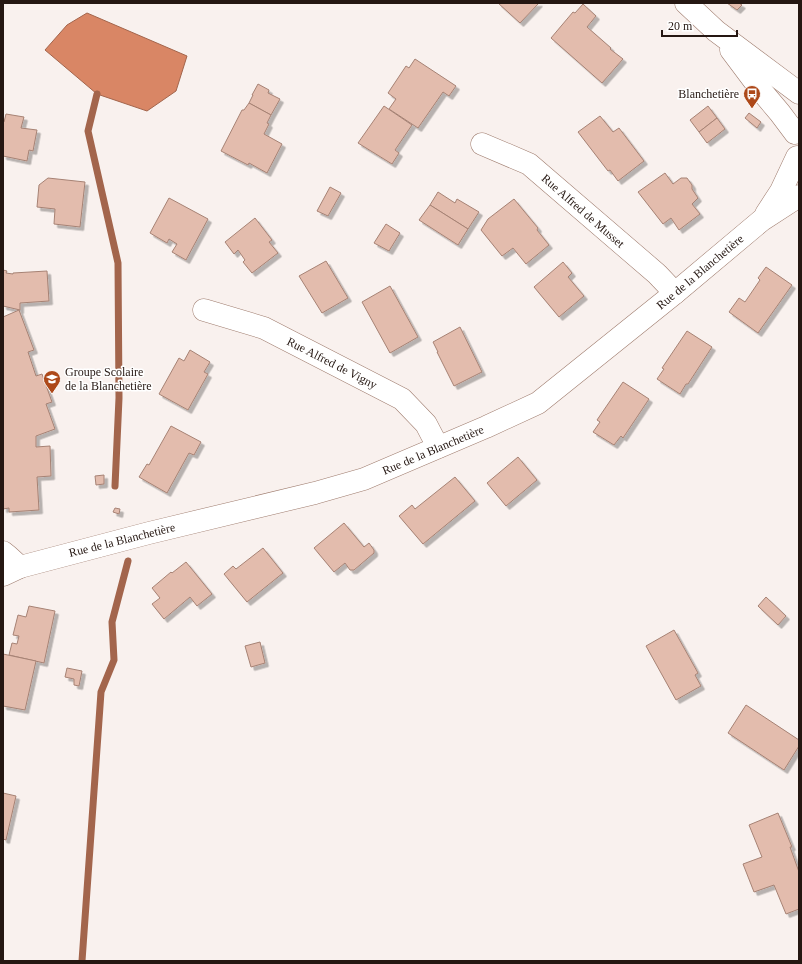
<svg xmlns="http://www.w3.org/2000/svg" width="802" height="964" viewBox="0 0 802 964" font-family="'Times New Roman',serif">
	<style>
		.water { fill: #d98665; stroke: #a3654c }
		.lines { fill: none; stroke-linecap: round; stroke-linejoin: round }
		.stream { stroke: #a3654c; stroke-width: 7 }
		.building { fill: #e3bcad; stroke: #a68274; filter: url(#shadow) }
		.minor-casing { stroke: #9f7c6e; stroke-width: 23 }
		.minor { stroke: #fff; stroke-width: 22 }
		.labels { text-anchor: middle; stroke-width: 3; stroke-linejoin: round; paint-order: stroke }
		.poi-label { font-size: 12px; fill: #251712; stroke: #fff; text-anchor: end }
		.street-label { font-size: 12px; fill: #251712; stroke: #fff }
	</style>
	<defs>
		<filter id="shadow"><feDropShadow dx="3.5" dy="3.5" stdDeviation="0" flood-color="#0004"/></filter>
	</defs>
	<rect width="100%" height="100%" fill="#f9f1ee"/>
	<!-- water -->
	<polygon class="water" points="87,13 187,56 176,91 147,111 97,94 45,50 67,25"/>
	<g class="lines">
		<!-- stream -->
		<g class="stream">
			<polyline points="97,94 88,131 118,263 119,398 115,486"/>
			<polyline points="82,961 101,692 114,660 112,622 128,561"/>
		</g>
	</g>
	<!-- building -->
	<g class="building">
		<polygon points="498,3 539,3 520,23"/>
		<polygon points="727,3 739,3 742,5 737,10"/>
		<polygon points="583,4 596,16 587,27 611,48 610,49 623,59 602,83 551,38 573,12 575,13"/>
		<polygon points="415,59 456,86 449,96 443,92 418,128 389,109 396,99 388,93 406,66 409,68"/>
		<polygon points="258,84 269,90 268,93 280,99 271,115 249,103 253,95 252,95"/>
		<polygon points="249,103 271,115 267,123 269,124 264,134 282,144 267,173 249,163 248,165 221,151 242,110 244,110"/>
		<polygon points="384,106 412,125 395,150 399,153 392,164 358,143"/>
		<polygon points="708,106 717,118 699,132 690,120"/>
		<polygon points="749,113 761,122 757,128 745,118"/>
		<polygon points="6,114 24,117 21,128 37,130 33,151 29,150 27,161 3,156 3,122 4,122"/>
		<polygon points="600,116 613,132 619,128 644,161 618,181 610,170 608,171 578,132"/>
		<polygon points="717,118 725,129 707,143 699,132"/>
		<polygon points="665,173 673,184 681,178 687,178 692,185 692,189 698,198 692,204 700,214 679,230 671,218 663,224 638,192"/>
		<polygon points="48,178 85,182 80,227 54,224 55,209 37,207 39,185"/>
		<polygon points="330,187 341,193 328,216 317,211"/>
		<polygon points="438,192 455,203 457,199 479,212 468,229 430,205"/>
		<polygon points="169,198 208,219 186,260 172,252 177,244 169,239 167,243 150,233"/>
		<polygon points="514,199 538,228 537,230 549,245 526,264 513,248 502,256 481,230 488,219"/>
		<polygon points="430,205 468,229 458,245 419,220"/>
		<polygon points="255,218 272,240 269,242 278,253 252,273 243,262 245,260 238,250 234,254 225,242"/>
		<polygon points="386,224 400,233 389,251 374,243"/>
		<polygon points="326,261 348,298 322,313 299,276"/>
		<polygon points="563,262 572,273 568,277 584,296 559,317 534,287"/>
		<polygon points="766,267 792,285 758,333 729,312 739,298 745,302 760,280 758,278"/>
		<polygon points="3,270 7,271 6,273 13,274 13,273 47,271 49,301 20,303 20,310 3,306"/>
		<polygon points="390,286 418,337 390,353 362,302"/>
		<polygon points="19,310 34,350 28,352 36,376 42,374 52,402 46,404 55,429 36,436 36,447 50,446 51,476 37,477 39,510 9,512 9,508 3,509 3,317"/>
		<polygon points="460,327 482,372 454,386 437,352 438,352 433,342"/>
		<polygon points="687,331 712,347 688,384 686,384 680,394 657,379 664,369 662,368"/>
		<polygon points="190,350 210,362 204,372 208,374 188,410 159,394 179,358 184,361"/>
		<polygon points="623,382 649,399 623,438 621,436 614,445 593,432 600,422 597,420"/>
		<polygon points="171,426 201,442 194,455 189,453 167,493 139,477 147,464 149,465"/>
		<polygon points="518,457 537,480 506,506 487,483"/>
		<polygon points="104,475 104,484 96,485 95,476"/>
		<polygon points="455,477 475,501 423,544 399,516 412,505 415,509"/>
		<polygon points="115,508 120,509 119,514 113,512"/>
		<polygon points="344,523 364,547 369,543 374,550 374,553 354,570 350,570 345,563 334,572 314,548"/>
		<polygon points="263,548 283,573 247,602 224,574 233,566 236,569"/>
		<polygon points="186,562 212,594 197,606 190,597 164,619 152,604 160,598 152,588 171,572 172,573"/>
		<polygon points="766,597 786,616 778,625 758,606"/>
		<polygon points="29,606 55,611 44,663 9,655 12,643 17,644 19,636 13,635 18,615 26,617"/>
		<polygon points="674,630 698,673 695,675 701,686 676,700 646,646"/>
		<polygon points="260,642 265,663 251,667 245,646"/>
		<polygon points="3,654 36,661 25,710 3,706"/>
		<polygon points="67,668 82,671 79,686 74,685 74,679 65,677"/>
		<polygon points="746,705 799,740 799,746 784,770 728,733"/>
		<polygon points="3,793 16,796 6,840 3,839"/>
		<polygon points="778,813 792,847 790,847 799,872 799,909 786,914 774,885 754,892 743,864 762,857 749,825"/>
	</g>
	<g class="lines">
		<defs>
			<g id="minor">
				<polyline points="686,3 716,31 799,93"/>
				<polyline points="731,50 764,94 780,113 795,133"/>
				<polyline points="482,144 529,164 657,274 675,293"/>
				<polyline points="766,214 781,191 797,157"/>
				<polyline points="204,310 264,328 402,399 426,424 438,447"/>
				<polyline points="3,552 8,556 20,567"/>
				<polyline points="3,575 20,567 149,533 315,493 364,479 486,427 538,403 675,293 762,220 799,196"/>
			</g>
		</defs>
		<!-- minor casing -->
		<use href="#minor" class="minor-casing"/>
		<!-- minor -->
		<use href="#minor" class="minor"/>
	</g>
	<!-- icons -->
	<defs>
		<symbol id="bus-pin" viewBox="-11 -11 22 30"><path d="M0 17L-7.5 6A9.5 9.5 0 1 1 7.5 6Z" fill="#ad4819" stroke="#fff"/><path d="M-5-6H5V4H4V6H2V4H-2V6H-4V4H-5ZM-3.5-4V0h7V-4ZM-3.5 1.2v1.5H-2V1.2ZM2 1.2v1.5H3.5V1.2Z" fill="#fff"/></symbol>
		<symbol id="school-pin" viewBox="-11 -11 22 30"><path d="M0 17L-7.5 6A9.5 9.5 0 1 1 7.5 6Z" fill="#ad4819" stroke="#fff"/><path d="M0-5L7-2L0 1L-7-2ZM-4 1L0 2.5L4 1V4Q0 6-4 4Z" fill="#fff"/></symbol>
	</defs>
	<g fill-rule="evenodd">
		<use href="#bus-pin" x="742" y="84" width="20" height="27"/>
		<use href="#school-pin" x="42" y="369" width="20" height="27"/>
	</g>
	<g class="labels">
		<!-- poi labels -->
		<g class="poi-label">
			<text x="739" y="98">Blanchetière</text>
			<text x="65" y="376" text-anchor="start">Groupe Scolaire<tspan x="65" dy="14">de la Blanchetière</tspan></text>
		</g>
		<!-- street labels -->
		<g class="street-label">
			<text transform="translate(583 211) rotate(41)" y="4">Rue Alfred de Musset</text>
			<text transform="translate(700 272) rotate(-40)" y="4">Rue de la Blanchetière</text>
			<text transform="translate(332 363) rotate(27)" y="4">Rue Alfred de Vigny</text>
			<text transform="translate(433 450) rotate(-23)" y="4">Rue de la Blanchetière</text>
			<text transform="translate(122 540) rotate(-14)" y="4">Rue de la Blanchetière</text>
		</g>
	</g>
	<!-- border -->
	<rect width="802" height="964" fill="none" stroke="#251712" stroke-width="8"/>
	<!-- scale -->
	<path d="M662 30v6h75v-6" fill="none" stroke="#251712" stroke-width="2"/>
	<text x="668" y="30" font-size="12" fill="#251712" stroke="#ffffff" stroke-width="3" paint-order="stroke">20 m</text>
</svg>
